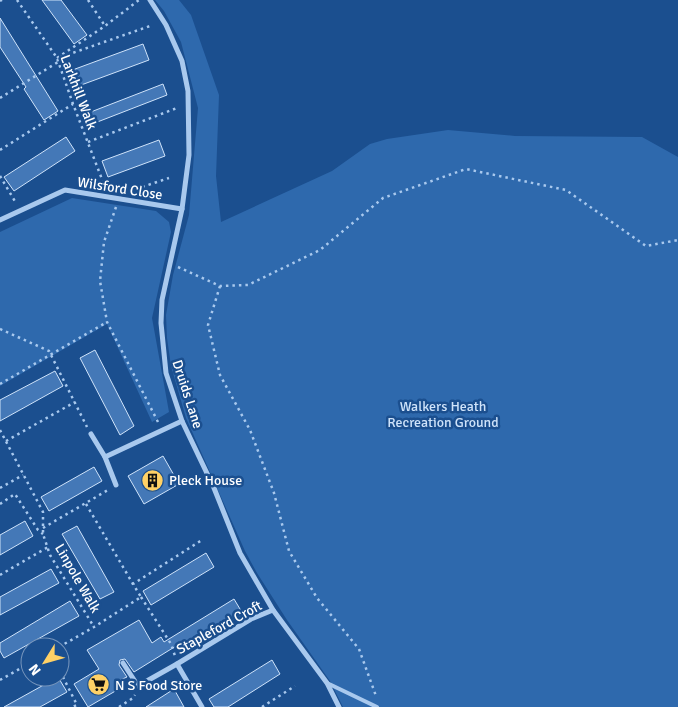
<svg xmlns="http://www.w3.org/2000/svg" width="678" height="707" viewBox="0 0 678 707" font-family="Signika,sans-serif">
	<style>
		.green { fill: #2e69ad }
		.building { fill: #4478b7; stroke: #cfe3fa }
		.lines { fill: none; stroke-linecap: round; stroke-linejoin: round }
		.path { stroke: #a9c9ee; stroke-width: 2.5; stroke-dasharray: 2.5 4; stroke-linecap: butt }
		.service { stroke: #a9c9ee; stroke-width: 4 }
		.minor { stroke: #a9c9ee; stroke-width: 5 }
		.labels { text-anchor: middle; stroke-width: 5; stroke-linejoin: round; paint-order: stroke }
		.street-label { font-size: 14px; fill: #fff; stroke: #1b4f8f }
		.park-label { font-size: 14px; fill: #cfe3fa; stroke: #1b4f8f }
		.poi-label { font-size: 14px; fill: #fff; stroke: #1b4f8f; text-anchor: start }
	</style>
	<rect width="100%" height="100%" fill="#1b4f8f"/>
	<!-- green -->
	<g class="green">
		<polygon points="155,0 179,0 191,15 219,95 216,176 221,222 332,171 370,144 387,139 448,130 515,136 642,137 678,157 678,707 343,707 330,681 287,620 257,573 245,551 186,418 171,366 167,338 166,315 173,275 189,215 198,108 181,42 164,11"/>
		<polygon points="72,198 156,211 169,222 171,232 152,318 169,412 152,422 107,324 0,386 0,232"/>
	</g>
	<!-- building -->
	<g class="building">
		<polygon points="42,0 61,0 87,35 74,44"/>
		<polygon points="0,18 58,111 44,120 24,89 26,87 0,47"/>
		<polygon points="143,44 149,60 73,88 67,72"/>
		<polygon points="163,84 167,95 87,126 83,115"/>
		<polygon points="66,137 75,151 14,191 4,177"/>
		<polygon points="159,140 165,156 108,177 102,161"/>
		<polygon points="95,350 134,426 120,435 80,358"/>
		<polygon points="55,371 63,386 0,421 0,400"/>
		<polygon points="163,456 179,484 144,504 128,476"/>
		<polygon points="94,467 102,481 49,511 41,497"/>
		<polygon points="25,521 33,536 0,555 0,535"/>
		<polygon points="77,526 114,592 100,599 62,534"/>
		<polygon points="206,553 214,567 151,605 143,591"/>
		<polygon points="51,569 59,583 0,615 0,597"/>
		<polygon points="234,599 243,614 180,652 176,646 134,672 125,659 120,660 119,665 127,677 120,680 124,686 88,707 74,684 99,669 87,650 139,620 152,643 161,637 164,642"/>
		<polygon points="70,601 79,616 4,658 0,651 0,643"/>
		<polygon points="272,660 280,674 228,707 214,707 209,699"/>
		<polygon points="58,677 67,692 40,707 4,707"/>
		<polygon points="174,689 184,707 146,707"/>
	</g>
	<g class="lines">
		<!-- path -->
		<g class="path">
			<polyline points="17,0 57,58 73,104 105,187"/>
			<polyline points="88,0 105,26"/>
			<polyline points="0,1 2,0"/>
			<polyline points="61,57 150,26"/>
			<polyline points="57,58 105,26 139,0"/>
			<polyline points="0,98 58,62"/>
			<polyline points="88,142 177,108"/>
			<polyline points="0,150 73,104"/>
			<polyline points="0,176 16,203"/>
			<polyline points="130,191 169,178"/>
			<polyline points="116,207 104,242 100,281 107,322 158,422"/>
			<polyline points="178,267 220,286 248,285 320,250 383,198 466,169 566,190 646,246 678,240"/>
			<polyline points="220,286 208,325 220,375 250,430 274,493 289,551 317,598 359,649 376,696"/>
			<polyline points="0,329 49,351 87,427"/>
			<polyline points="0,384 107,322"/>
			<polyline points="0,430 43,512 43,534 50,555 94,627"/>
			<polyline points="6,441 75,402"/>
			<polyline points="0,488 23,475"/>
			<polyline points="0,504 15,494 38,530 43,534"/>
			<polyline points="86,504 133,584"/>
			<polyline points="43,528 108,490"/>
			<polyline points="0,575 48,547"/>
			<polyline points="141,597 171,644 175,656"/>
			<polyline points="59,647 94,627 141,597 133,584 202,540"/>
			<polyline points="60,671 77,705 72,707"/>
			<polyline points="0,680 30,663"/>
			<polyline points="119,707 133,698 135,695"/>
			<polyline points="262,707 295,686"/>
		</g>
		<!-- service -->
		<polyline class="service" points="327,683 377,707"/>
		<!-- minor -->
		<g class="minor">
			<polyline points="150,0 166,25 182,61 188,91 189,155 182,209 162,300 161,323 166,373 182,421 214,488 240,553 273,610 327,683 339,707"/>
			<polyline points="0,220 65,190 182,209"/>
			<polyline points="91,434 105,457 116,485"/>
			<polyline points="105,457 182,421"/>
			<polyline points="123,663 138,686 177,664"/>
			<polyline points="202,707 177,664 251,619 273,610"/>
		</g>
	</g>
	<!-- icons -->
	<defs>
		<symbol id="building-disc" viewBox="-11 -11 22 22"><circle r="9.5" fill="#ffd166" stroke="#1b4f8f"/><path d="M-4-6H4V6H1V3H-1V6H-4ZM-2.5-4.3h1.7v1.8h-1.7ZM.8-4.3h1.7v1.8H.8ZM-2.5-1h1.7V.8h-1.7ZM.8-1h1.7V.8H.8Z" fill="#111"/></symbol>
		<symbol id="supermarket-disc" viewBox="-11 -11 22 22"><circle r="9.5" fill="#ffd166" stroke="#1b4f8f"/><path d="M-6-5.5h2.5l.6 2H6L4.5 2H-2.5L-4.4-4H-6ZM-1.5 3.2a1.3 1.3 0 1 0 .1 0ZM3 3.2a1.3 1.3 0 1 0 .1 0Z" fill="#111"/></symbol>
	</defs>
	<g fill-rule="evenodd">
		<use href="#building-disc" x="140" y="468" width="25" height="25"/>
		<use href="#supermarket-disc" x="86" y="672" width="25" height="25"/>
	</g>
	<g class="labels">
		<!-- street labels -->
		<g class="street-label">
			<text transform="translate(79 92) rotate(69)" y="5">Larkhill Walk</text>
			<text transform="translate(120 188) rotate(9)" y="5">Wilsford Close</text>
			<text transform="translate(188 394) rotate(72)" y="5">Druids Lane</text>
			<text transform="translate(78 578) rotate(60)" y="5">Linpole Walk</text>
			<text transform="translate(219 627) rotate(-29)" y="5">Stapleford Croft</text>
		</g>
		<!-- park labels -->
		<g class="park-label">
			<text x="443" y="411">Walkers Heath<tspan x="443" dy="16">Recreation Ground</tspan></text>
		</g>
		<!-- poi labels -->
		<g class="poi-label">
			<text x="169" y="485">Pleck House</text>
			<text x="115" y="690">N S Food Store</text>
		</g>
	</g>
	<!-- north arrow -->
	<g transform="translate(45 662) rotate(233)"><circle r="24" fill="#1b4f8f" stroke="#7695bc"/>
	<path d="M0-4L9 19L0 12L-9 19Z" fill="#ffd166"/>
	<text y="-8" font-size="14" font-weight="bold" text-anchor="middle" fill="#ffffff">N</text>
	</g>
</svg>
